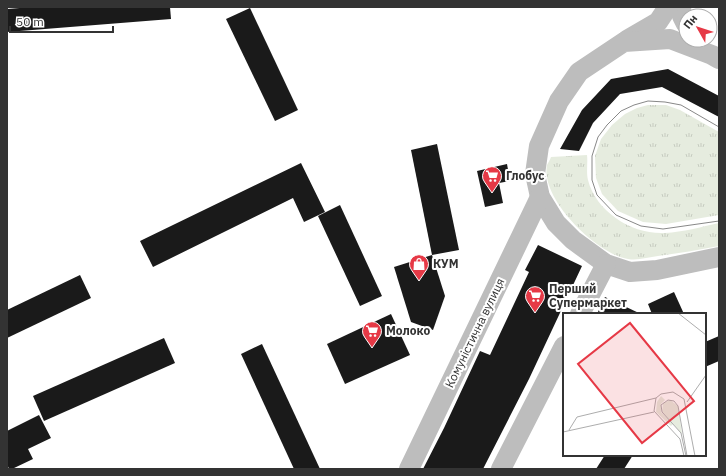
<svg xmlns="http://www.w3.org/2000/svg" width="726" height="476" viewBox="0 0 726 476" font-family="'IBM Plex Sans',sans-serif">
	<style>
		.grass { fill: url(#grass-tufts) }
		.building { fill: #1a1a1a }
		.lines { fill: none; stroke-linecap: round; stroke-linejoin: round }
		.secondary { stroke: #bdbdbd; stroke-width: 20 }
		.tram { stroke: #888; stroke-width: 1 }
		.labels { text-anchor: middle; stroke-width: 4; stroke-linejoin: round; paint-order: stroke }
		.poi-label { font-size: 12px; font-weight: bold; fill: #333; stroke: #fff; text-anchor: start }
		.street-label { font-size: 12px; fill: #333; stroke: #fff }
		.inset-road { fill: none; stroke: #adadad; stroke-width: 1 }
		.view { fill: #e63946; fill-opacity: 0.15; stroke: #e63946; stroke-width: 2 }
		.inset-edge { fill: none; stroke: #333; stroke-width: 2 }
	</style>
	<defs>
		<pattern id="grass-tufts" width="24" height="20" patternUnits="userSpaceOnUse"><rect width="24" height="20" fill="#e6ecdf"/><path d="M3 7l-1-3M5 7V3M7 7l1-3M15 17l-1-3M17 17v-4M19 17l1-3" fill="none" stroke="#c6cbc0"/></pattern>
	</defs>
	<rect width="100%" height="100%" fill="#fff"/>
	<!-- grass -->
	<g class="grass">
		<polygon points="648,105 666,105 680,110 719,132 719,215 666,224 643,222 618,211 602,194 596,178 595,156 601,139 612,125 625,114 637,108"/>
		<path d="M587 155C588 163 586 172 588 180 596 212 633 235 665 233 683 232 701 227 719 223V246C699 250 679 253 658 256 648 257 638 261 628 259 597 254 540 199 547 165 548 163 550 160 551 157Z"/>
	</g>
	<!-- building -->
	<g class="building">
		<polygon points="32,7 170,7 171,19 7,32 7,9"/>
		<polygon points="250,8 298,110 275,121 226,19"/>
		<polygon points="668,69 719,96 719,117 662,87 620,94 593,123 579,151 560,149 582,110 611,79"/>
		<polygon points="437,144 459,250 432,255 411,150"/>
		<polygon points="301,163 325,212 304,222 293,198 153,267 140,241"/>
		<polygon points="507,164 510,181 499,183 503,203 485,207 477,171"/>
		<polygon points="340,205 382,296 360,306 318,216"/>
		<polygon points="538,245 582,266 529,379 483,469 423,469 444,428 480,351 490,355 529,272 525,270"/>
		<polygon points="432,255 445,296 433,330 411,322 394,267"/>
		<polygon points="80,275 91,298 7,338 7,310"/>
		<polygon points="674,292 684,314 652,314 648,304"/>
		<polygon points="605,297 641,314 597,314"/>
		<polygon points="391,314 410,355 345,384 327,344"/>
		<polygon points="719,336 719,361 705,367 705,342"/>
		<polygon points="164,338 175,363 44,421 33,396"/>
		<polygon points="262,344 320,469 294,469 241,354"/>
		<polygon points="39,415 51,438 28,449 33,459 12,469 9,469 7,464 7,431"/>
		<polygon points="605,455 633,455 624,469 596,469"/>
	</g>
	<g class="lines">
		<!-- secondary -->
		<g class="secondary">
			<polyline points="681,7 682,16 686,24"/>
			<polyline points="627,40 658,22 668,7"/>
			<polyline points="719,59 712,55 670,39 624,42 579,72 559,101 539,146 535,174 540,197 556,223 573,240 606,264 630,272 657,270 719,257"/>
			<polyline points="580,314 606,264"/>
			<polyline points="409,469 540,197"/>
			<polyline points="501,469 564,346"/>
		</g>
		<!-- tram -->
		<polyline class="tram" points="719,127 681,105 665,102 648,101 634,105 621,111 607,125 598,137 592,156 592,180 597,195 616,215 641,226 663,229 719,221"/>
	</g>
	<!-- icons -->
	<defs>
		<symbol id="supermarket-pin" viewBox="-11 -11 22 30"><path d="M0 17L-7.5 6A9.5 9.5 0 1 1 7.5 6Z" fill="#e63946" stroke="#fff"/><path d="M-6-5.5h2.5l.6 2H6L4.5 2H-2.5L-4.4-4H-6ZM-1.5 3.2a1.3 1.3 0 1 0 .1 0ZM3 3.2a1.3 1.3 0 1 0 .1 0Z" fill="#fff"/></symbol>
		<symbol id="shop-pin" viewBox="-11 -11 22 30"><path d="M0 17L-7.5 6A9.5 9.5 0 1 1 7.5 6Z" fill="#e63946" stroke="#fff"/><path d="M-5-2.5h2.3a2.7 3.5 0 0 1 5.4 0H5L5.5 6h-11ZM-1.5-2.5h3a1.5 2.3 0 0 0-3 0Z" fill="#fff"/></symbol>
	</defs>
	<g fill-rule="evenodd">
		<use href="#supermarket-pin" x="481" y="165" width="22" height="30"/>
		<use href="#shop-pin" x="408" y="253" width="22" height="30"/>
		<use href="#supermarket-pin" x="524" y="285" width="22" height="30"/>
		<use href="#supermarket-pin" x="361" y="320" width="22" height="30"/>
	</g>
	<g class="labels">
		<!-- poi labels -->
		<g class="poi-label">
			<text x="506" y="180">Глобус</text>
			<text x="433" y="268">КУМ</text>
			<text x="549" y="293">Перший<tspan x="549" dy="14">Супермаркет</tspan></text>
			<text x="386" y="335">Молоко</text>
		</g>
		<!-- street labels -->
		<g class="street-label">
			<text transform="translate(475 333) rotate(-64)" y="4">Комуністична вулиця</text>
		</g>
	</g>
	<!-- overview -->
	<g transform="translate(563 313)">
		<rect width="143" height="143" fill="#fff"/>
		<path d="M98 83 102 87 98 91V99L110 111 108 113 93 99 94 89ZM107 87 115 93 119 121 99 99 100 90Z" fill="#e6ecdf"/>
		<path class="inset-road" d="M115 0 143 22M124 89 143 62M6 117 14 104 93 85M0 119 91 99M121 143 117 126 91 98 93 85 98 81 110 79 121 86 132 143M123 143 118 120 99 99 98 92 105 87 111 88 115 93 124 143"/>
		<path class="view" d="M67 10 131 88 79 130 15 51Z"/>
		<rect width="143" height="143" class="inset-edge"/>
	</g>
	<!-- border -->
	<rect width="726" height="476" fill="none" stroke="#333333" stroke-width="16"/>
	<!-- north arrow -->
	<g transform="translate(698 28) rotate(309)"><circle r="19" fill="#ffffff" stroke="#adadad"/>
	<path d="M0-3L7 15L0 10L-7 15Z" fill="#e63946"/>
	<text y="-6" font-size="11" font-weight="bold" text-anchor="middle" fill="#333333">Пн</text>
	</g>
	<!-- scale -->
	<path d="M10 26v6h103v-6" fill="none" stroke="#333333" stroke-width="2"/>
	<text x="16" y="26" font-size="12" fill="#333333" stroke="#ffffff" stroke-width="3" paint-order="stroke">50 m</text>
</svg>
